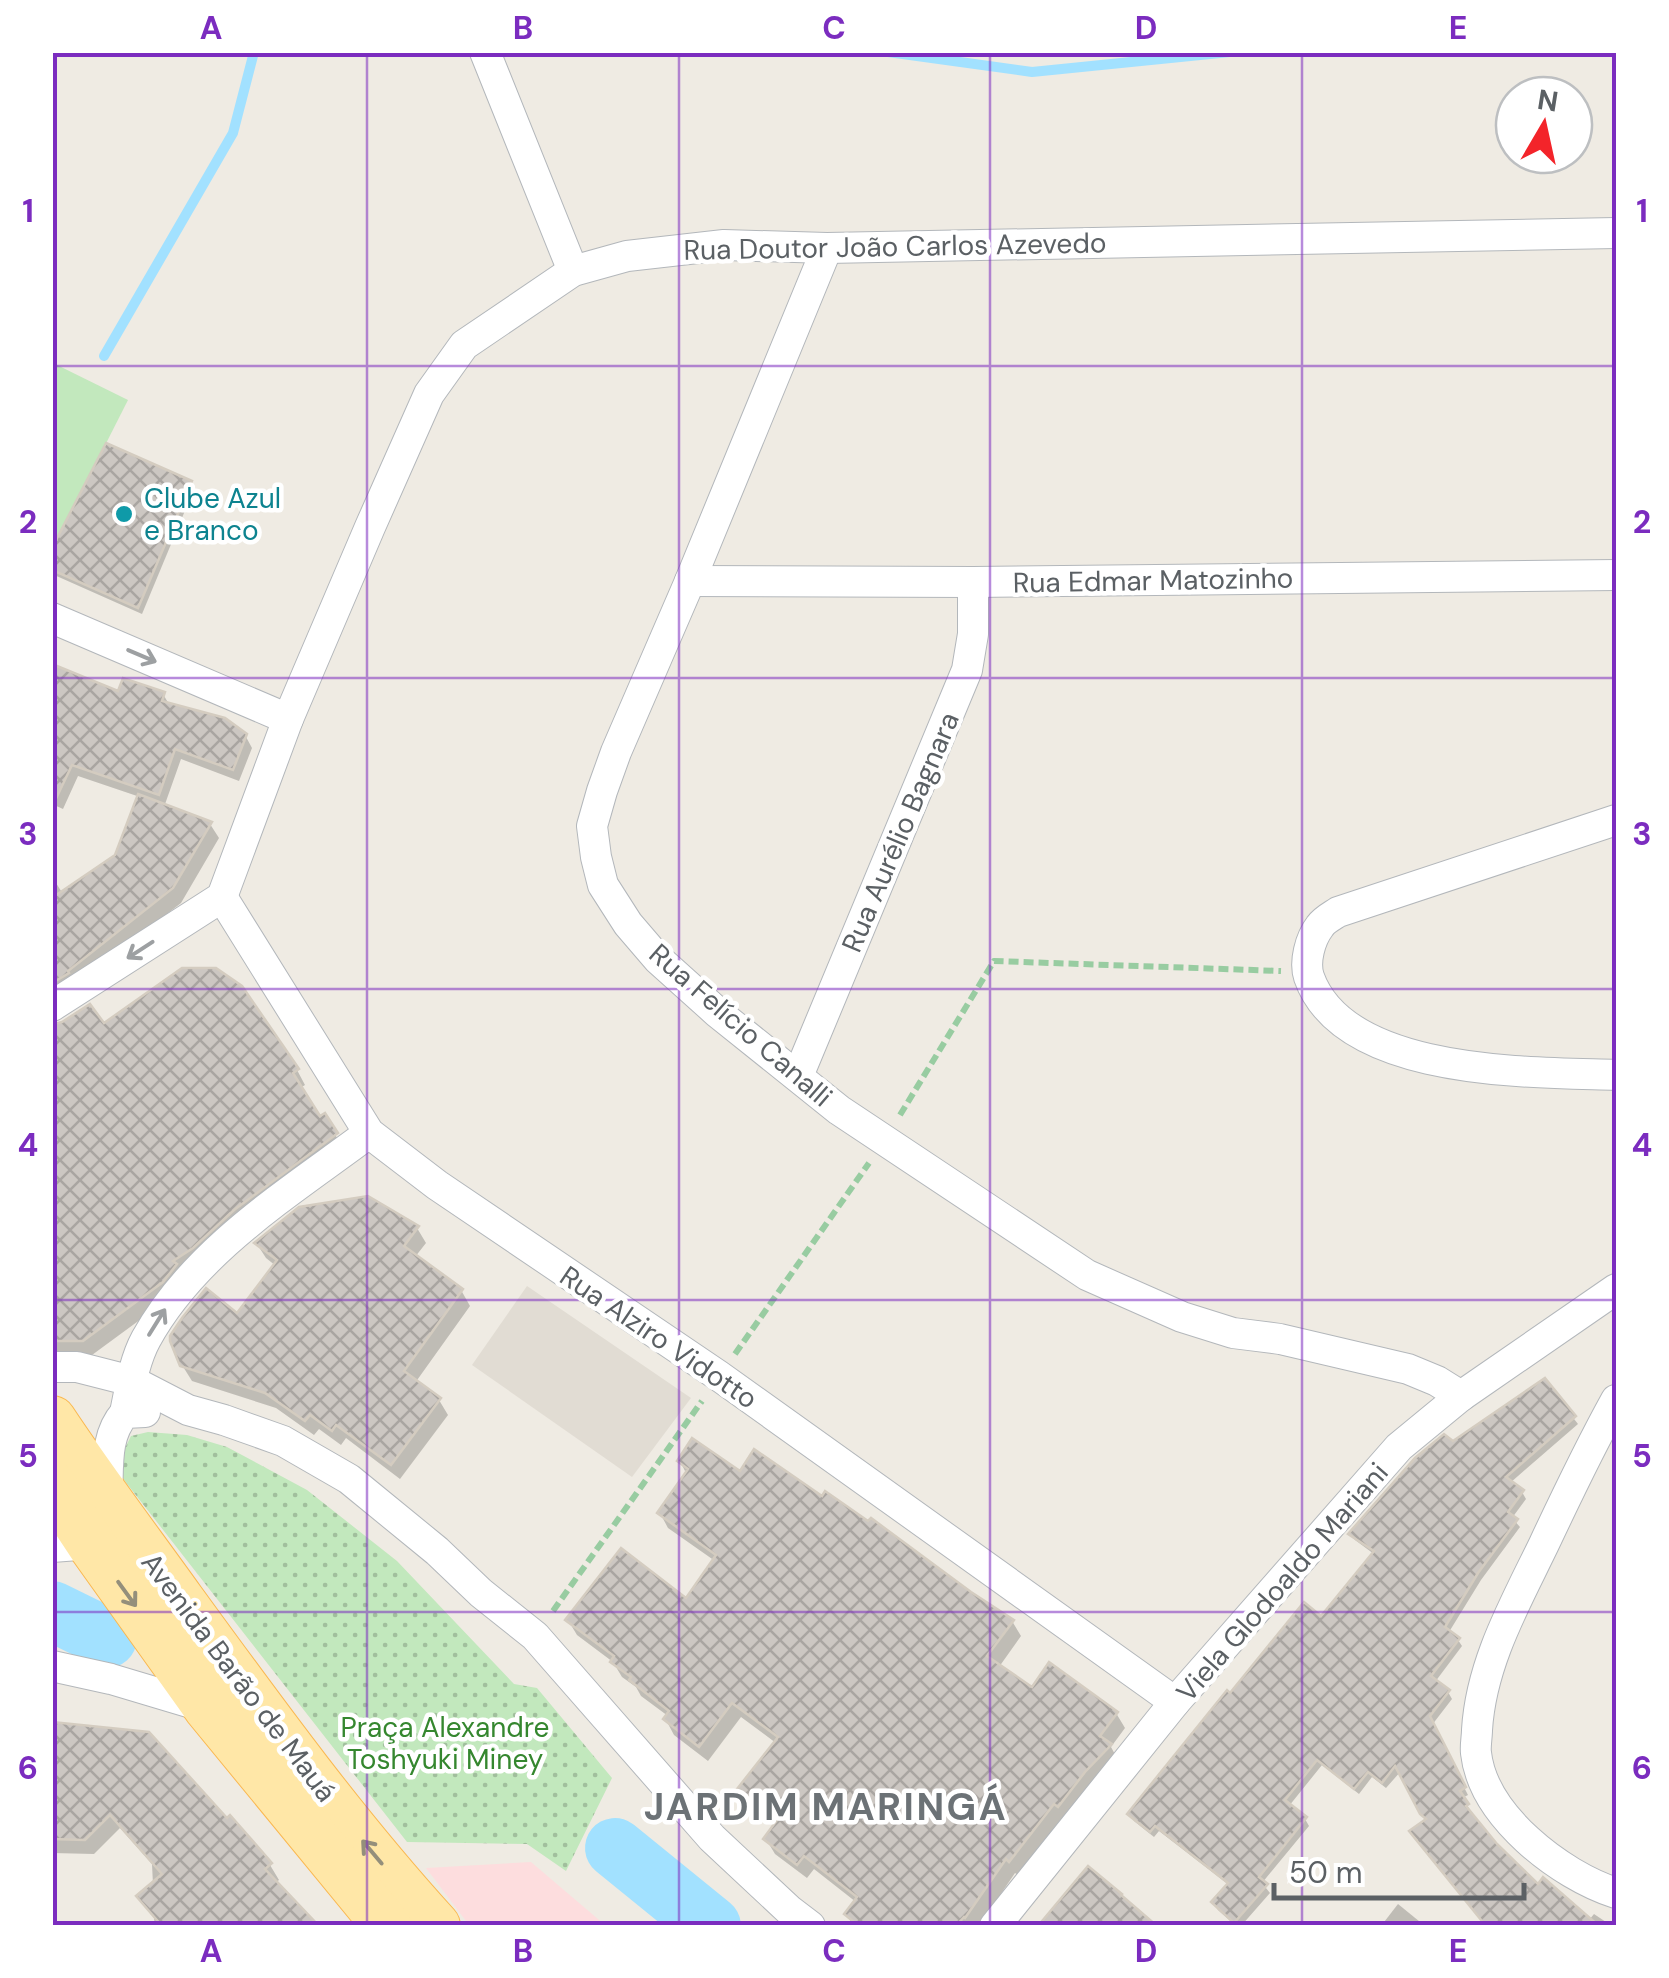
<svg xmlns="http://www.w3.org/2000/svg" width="1669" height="1978" viewBox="0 0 1669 1978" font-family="'DM Sans',sans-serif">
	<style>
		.education { fill: #e1dcd3 }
		.medical { fill: #fdddde }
		.grass { fill: #c2e8bd }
		.park { fill: url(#park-dots) }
		.shadow { fill: #0003 }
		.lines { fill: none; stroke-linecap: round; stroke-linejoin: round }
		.stream { stroke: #a2e1ff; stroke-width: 10 }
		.river { stroke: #a2e1ff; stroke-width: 60 }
		.building { fill: url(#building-cross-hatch); stroke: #d4ccc0; stroke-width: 2.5 }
		.street-casing { stroke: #b3b7bb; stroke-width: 32 }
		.primary-casing { stroke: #fab850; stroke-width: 50 }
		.path { stroke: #98cca1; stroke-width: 6; stroke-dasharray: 10 5; stroke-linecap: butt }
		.street { stroke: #fff; stroke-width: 30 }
		.primary { stroke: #ffe7a7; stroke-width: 48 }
		.oneway { stroke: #9da0a2 }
		.oneway2 { stroke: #948f7b }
		.grid { fill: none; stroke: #7b2cbf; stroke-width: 2.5; stroke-opacity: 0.55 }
		.culture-dot { fill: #0f9aa8; stroke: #fff; stroke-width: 4 }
		.labels { text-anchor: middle; stroke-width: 9; stroke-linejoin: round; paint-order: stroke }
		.street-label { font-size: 28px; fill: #5b6064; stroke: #fff }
		.culture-label { font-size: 28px; fill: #0d838f; stroke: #fff; text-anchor: start }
		.park-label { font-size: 28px; fill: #35872f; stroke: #fff }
		.district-label { font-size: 38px; font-weight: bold; letter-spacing: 2.5px; fill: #6c7276; stroke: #fff }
		.neatline { fill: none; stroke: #7b2cbf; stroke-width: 4 }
		.grid-label { font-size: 32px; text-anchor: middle; font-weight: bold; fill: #7b2cbf }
	</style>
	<defs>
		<pattern id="park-dots" width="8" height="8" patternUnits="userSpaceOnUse" patternTransform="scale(2.5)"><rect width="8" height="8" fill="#c2e8bd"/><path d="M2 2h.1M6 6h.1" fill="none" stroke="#a1bf9d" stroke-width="1.8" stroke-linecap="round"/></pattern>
		<pattern id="building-cross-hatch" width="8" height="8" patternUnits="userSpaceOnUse" patternTransform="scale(2.5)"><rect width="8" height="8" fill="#ccc7c2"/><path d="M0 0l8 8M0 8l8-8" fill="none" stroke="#a9a5a1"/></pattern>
	</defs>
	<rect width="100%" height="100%" fill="#efebe3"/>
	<!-- education -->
	<polygon class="education" points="527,1286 691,1398 632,1477 472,1365"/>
	<!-- medical -->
	<polygon class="medical" points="531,1862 605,1925 469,1925 426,1868"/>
	<!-- grass -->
	<polygon class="grass" points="53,363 128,400 53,548"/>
	<!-- park -->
	<polygon class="park" points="148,1432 187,1435 227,1447 307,1490 397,1561 514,1684 537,1688 612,1778 566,1871 527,1844 407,1842 117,1471 119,1460 131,1436"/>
	<!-- shadow -->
	<g class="shadow">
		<polygon points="190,483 194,489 142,614 52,574 52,553"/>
		<polygon points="52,666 120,694 163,694 170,706 245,735 252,748 239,781 181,759 164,807 210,824 219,838 181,903 52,1004 52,886 56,883 63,894 117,856 140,797 78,776 63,809 52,804"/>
		<polygon points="103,1026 297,1070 305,1085 300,1088 320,1120 324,1117 344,1149 171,1297 92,1355 56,1356 52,1351 52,1027"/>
		<polygon points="417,1228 426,1243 415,1257 461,1290 470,1306 415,1383 439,1400 448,1415 400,1479 346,1438 341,1445 319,1429 314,1435 276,1408 192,1381 182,1365 238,1316 276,1266 266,1258 257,1244"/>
		<polygon points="1544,1381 1578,1424 1510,1483 1522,1492 1526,1499 1512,1518 1520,1527 1481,1580 1449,1632 1458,1640 1462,1646 1435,1682 1448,1692 1452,1699 1432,1725 1468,1795 1462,1798 1495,1846 1538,1887 1589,1920 1594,1914 1612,1926 1487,1926 1401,1771 1386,1788 1372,1777 1359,1794 1322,1765 1289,1806 1305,1819 1309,1826 1262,1883 1270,1893 1241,1926 1236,1926 1218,1910 1214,1903 1229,1885 1159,1831 1154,1837 1134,1821 1130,1815 1230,1696 1322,1620 1374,1554 1355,1540 1351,1534 1452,1444"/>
		<polygon points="680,1461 740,1475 1012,1621 1021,1636 999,1667 1032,1691 1116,1713 1125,1728 1111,1747 1118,1760 1018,1875 1015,1873 979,1926 853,1926 847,1914 856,1902 814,1869 807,1878 775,1854 766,1839 776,1826 749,1805 740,1789 776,1743 741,1717 708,1761 674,1735 666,1720 668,1716 641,1696 636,1687 622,1677 613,1662 577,1635 568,1620 687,1601 715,1561 668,1528 660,1513 687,1475"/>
		<polygon points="52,1724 270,1865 279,1880 275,1883 316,1926 155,1926 154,1918 139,1896 153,1885 152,1864 120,1828 94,1854 52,1853"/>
		<polygon points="1398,1904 1425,1926 1381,1926"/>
	</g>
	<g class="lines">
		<!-- stream -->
		<g class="stream">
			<polyline points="888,52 1032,72 1230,52"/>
			<polyline points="104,356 233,133 254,52"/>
		</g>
		<!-- river -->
		<g class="river">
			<polyline points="52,1611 107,1638"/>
			<polyline points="615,1848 711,1926"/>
		</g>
	</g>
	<!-- building -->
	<g class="building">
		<polygon points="106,443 192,481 138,608 52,570 52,548"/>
		<polygon points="52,664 118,691 123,678 165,692 162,701 225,718 247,734 233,770 175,749 159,795 72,765 52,807"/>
		<polygon points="138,794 212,822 173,888 68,971 69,973 52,983 52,898 115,855"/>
		<polygon points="182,968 216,968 242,986 299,1069 293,1073 320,1116 325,1113 338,1133 234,1210 193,1248 173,1261 177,1264 163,1282 83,1341 52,1341 52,1025 62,1022 90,1004 104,1023"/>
		<polygon points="368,1196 419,1226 404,1246 463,1289 404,1371 441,1398 391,1465 336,1425 332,1431 310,1415 305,1421 265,1393 180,1366 170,1341 170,1336 182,1318 206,1288 237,1313 277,1260 254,1243 299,1207"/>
		<polygon points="1545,1378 1576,1416 1506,1477 1524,1490 1508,1512 1518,1519 1478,1573 1445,1627 1460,1638 1431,1676 1450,1690 1430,1716 1466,1787 1460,1791 1469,1804 1466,1806 1497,1844 1538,1884 1543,1877 1599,1926 1486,1926 1409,1831 1426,1819 1420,1814 1395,1766 1382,1783 1368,1772 1354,1789 1317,1760 1285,1800 1307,1817 1259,1877 1268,1884 1234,1923 1211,1902 1228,1883 1155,1826 1150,1832 1127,1814 1227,1690 1230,1693 1304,1602 1321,1616 1374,1551 1348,1534 1415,1458 1444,1434 1453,1441"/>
		<polygon points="692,1438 740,1471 754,1449 822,1496 825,1491 868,1521 871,1518 971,1592 1014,1620 987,1656 1032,1687 1049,1662 1118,1712 1100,1736 1112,1744 1085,1772 1058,1807 1054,1804 1009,1862 1006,1859 965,1918 964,1917 956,1926 859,1926 844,1914 857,1897 804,1856 797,1865 763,1839 777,1820 737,1789 778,1737 732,1703 699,1747 663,1719 669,1711 629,1680 631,1677 610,1662 614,1656 565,1620 621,1548 686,1598 716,1555 657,1513 688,1469 677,1461"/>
		<polygon points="52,1722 149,1732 227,1818 230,1815 272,1863 265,1869 319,1926 162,1926 136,1896 162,1874 110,1815 85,1840 52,1839"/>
		<polygon points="1088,1866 1122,1894 1121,1895 1157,1926 1038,1926"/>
	</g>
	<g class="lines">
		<defs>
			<g id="street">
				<polyline points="485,52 573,271"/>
				<polyline points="827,248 690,581 616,752 602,791 592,826 596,857 603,885 628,924 658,959 718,1013 839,1110 1087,1275 1182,1317 1233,1333 1280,1339 1408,1369 1437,1381 1461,1396"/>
				<polyline points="690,581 973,582 1616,575"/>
				<polyline points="52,618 288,719"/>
				<path d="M1616 820 1338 912C1332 916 1324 920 1320 926 1310 939 1304 962 1309 977 1344 1076 1530 1072 1616 1075"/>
				<polyline points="222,897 369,1133 437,1185 719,1376 1175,1702"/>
				<polyline points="52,1006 222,897 288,719 370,527 429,394 464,345 573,271 627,256 724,245 827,248 1616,233"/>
				<polyline points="798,1076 967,670 973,634 973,582"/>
				<polyline points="52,1367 77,1367 132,1381 188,1410 224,1420 283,1441 349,1479 437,1551 481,1593 535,1636 712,1838 789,1910 810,1926"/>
				<path d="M1616 1400C1590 1447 1567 1495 1544 1544 1515 1604 1481 1663 1477 1730 1477 1737 1475 1746 1476 1753 1483 1816 1560 1875 1616 1893"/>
				<path d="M125 1413C130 1389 134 1361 146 1339 195 1250 289 1193 369 1133"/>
				<path d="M52 1547 91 1544C123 1507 92 1450 125 1413L145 1412"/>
				<polyline points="52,1666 111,1679 208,1708"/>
				<polyline points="995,1926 1175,1702 1399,1447 1461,1396 1616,1289"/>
			</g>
			<g id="primary">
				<path d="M52 1420C93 1482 138 1541 181 1601 262 1712 343 1824 436 1926"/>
				<polyline points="52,1485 91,1544 208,1708 387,1926"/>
			</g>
		</defs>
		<!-- street casing -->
		<use href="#street" class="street-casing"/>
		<!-- primary casing -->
		<use href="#primary" class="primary-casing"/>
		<!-- path -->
		<g class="path">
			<polyline points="900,1115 994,961 1281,971"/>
			<polyline points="735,1354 869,1163"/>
			<polyline points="553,1611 702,1401"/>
		</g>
		<!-- street -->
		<use href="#street" class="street"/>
		<!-- primary -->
		<use href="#primary" class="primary"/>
	</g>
	<!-- one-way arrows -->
	<defs><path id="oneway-shaft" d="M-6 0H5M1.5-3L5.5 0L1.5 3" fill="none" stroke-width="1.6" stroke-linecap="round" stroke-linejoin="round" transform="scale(2.5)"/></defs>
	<g class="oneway">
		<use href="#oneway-shaft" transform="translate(142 656) rotate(23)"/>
		<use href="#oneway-shaft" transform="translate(140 950) rotate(147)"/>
		<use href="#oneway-shaft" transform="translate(157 1322) rotate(-58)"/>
	</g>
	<g class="oneway2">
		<use href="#oneway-shaft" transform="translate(127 1594) rotate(54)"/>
		<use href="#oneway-shaft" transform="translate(372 1852) rotate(-130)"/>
	</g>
	<!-- grid -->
	<path class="grid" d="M367 52V1926M679 52V1926M990 52V1926M1302 52V1926M52 366H1616M52 678H1616M52 989H1616M52 1300H1616M52 1612H1616"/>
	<!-- markers -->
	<circle class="culture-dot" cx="124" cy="514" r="10"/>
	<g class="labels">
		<!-- street labels -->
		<g class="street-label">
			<text transform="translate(895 246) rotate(-1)" y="10">Rua Doutor João Carlos Azevedo</text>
			<text transform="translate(1153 580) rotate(-1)" y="10">Rua Edmar Matozinho</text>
			<text transform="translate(900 832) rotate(-67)" y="10">Rua Aurélio Bagnara</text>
			<text transform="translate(741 1025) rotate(41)" y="10">Rua Felício Canalli</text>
			<text transform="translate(659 1337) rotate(34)" y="10">Rua Alziro Vidotto</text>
			<text transform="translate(1282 1582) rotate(-49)" y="10">Viela Glodoaldo Mariani</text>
			<text transform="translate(239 1677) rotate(53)" y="10">Avenida Barão de Mauá</text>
		</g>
		<!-- culture labels -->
		<g class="culture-label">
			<text x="144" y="508">Clube Azul<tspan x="144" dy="32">e Branco</tspan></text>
		</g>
		<!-- park labels -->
		<g class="park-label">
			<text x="445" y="1737">Praça Alexandre<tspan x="445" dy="32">Toshyuki Miney</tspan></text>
		</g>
		<!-- district labels -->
		<g class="district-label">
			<text x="826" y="1820">JARDIM MARINGÁ</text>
		</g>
	</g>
	<!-- border -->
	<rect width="1669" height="1978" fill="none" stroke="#ffffff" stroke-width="110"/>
	<!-- north arrow -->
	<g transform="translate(1544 125) rotate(9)"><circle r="48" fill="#ffffff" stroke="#bdbfc1" stroke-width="2.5"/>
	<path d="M0-8L18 38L0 25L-18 38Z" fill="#f3242a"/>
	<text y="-15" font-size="28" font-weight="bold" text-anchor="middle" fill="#5b6064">N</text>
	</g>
	<!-- scale -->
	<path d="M1274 1883v15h250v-15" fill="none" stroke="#5b6064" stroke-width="5"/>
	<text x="1289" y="1883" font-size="30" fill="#5b6064" stroke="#ffffff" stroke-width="8" paint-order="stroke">50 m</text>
	<rect x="55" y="55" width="1559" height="1868" class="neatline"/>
	<g class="grid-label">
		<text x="211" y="39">A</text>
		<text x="523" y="39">B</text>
		<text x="834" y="39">C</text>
		<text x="1146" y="39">D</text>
		<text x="1458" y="39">E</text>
		<text x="28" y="222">1</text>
		<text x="1642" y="222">1</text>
		<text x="28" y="533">2</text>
		<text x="1642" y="533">2</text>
		<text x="28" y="845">3</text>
		<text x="1642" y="845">3</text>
		<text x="28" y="1156">4</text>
		<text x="1642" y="1156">4</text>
		<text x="28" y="1467">5</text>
		<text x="1642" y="1467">5</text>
		<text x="28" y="1779">6</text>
		<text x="1642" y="1779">6</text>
		<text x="211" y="1962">A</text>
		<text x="523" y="1962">B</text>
		<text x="834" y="1962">C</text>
		<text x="1146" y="1962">D</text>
		<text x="1458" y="1962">E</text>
	</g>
</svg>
